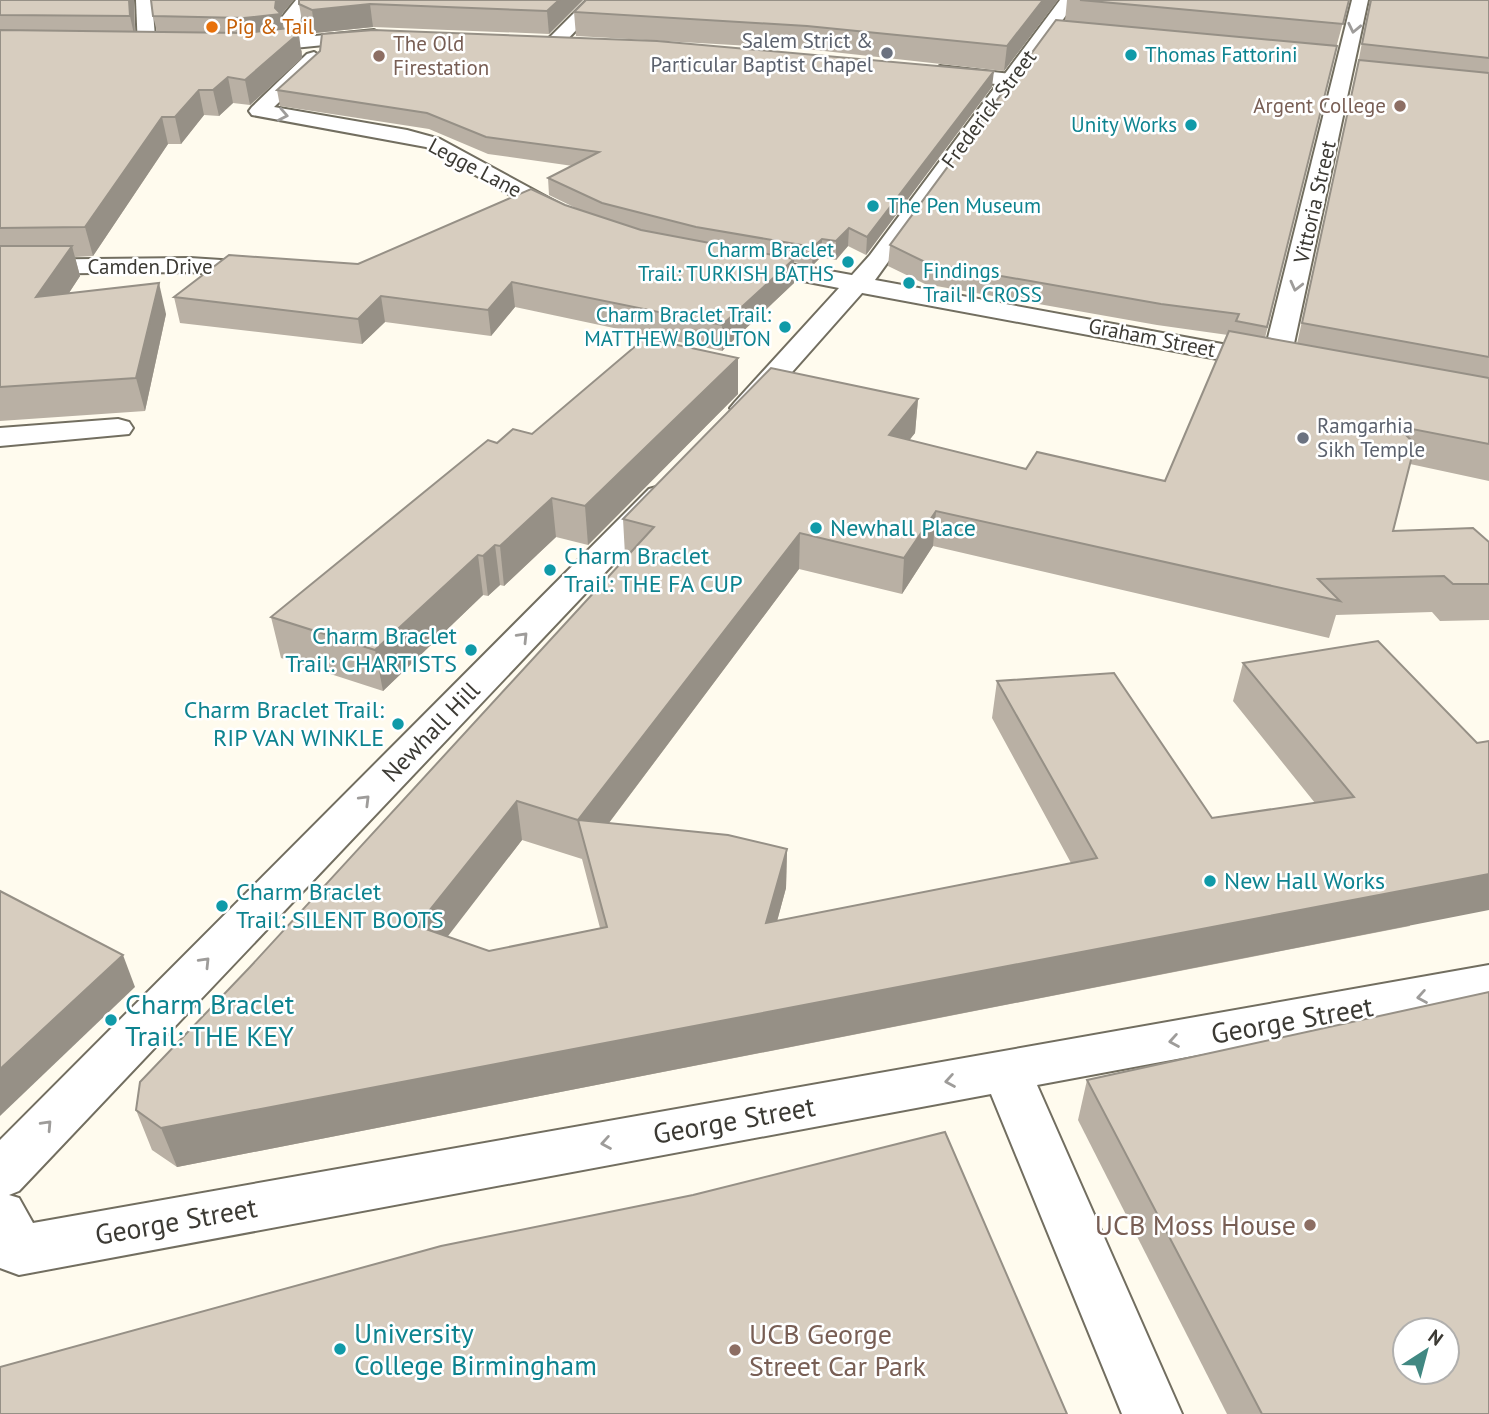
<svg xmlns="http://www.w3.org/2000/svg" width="1489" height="1414" viewBox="0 0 1489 1414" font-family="'PT Sans',sans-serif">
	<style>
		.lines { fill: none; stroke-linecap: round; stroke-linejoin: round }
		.minor-casing { stroke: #726e60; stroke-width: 4 }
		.tertiary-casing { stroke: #726e60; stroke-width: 4 }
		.minor { fill: #fff; fill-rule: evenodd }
		.tertiary { fill: #fff; fill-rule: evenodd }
		.wall { fill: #b9b0a4; fill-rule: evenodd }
		.shaded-wall { fill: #969086 }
		.building { fill: #d7cdbf; stroke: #969086; stroke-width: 2; fill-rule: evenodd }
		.oneway { stroke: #9e9c9a }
		.food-dot { fill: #e8710a; stroke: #fff; stroke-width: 2.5 }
		.worship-dot { fill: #6b7280; stroke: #fff; stroke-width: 2.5 }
		.culture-dot { fill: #0f9aa8; stroke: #fff; stroke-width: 2.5 }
		.education-dot { fill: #8d6e63; stroke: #fff; stroke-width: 2.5 }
		.labels { text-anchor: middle; stroke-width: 5; stroke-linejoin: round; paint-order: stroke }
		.far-food-label { font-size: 21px; fill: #c56008; stroke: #fff; text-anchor: start }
		.far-worship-label { font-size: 21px; fill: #5b616d; stroke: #fff; text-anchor: end }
		.far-education-label { font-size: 21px; fill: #785e54; stroke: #fff; text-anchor: start }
		.far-culture-label { font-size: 21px; fill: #0d838f; stroke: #fff; text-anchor: start }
		.far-street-label { font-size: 21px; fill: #3c3a34; stroke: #fff }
		.culture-label { font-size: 24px; fill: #0d838f; stroke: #fff; text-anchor: start }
		.street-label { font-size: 24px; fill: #3c3a34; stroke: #fff }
		.near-culture-label { font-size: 28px; fill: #0d838f; stroke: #fff; text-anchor: start }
		.near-street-label { font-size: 28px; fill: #3c3a34; stroke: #fff }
		.near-education-label { font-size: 28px; fill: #785e54; stroke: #fff; text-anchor: end }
	</style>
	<rect width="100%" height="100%" fill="#fffbee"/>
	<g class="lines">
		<defs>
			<g id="minor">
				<polygon points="136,0 152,0 156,49 153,53 141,53 138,49"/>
				<polygon points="296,0 313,0 301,17 300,29 315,36 374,30 383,35 374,40 244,53 241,49 244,45 292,39 282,31 283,16"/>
				<polygon points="587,0 605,0 561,46 549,46 546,42 549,38"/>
				<polygon points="1352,0 1368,0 1290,362 1286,368 1276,370 1266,368 1262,362"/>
				<polygon points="314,52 323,58 321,62 274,107 407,130 440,139 576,213 580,218 576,223 560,223 426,147 252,115 249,111 252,107 307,54"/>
				<polygon points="940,66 1011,74 1021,80 1011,86 933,76 931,72"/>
				<polygon points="741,255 857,276 866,279 870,284 755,414 745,417 735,414 730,408 735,402 839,288 732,267 729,262 732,257"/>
				<polygon points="190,258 267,263 276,266 280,271 276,276 267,279 190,272 0,274 0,260"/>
				<polygon points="118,419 129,422 133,428 129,434 0,446 0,428"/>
				<polygon points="660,486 671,489 676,496 671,503 19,1191 9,1195 19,1198 33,1223 1489,965 1489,1001 1037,1085 1182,1414 1122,1414 991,1094 19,1275 0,1268 0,1140 649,489"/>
			</g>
			<polygon id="tertiary" points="1060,0 1077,0 875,280 1271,353 1281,355 1285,361 1281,367 1271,369 857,292 848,289 844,284 870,255"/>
		</defs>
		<!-- minor casing -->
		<use href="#minor" class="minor-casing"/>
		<!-- tertiary casing -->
		<use href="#tertiary" class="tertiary-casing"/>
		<!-- minor -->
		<use href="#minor" class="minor"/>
		<!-- tertiary -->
		<use href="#tertiary" class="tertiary"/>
	</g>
	<!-- wall -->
	<g class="wall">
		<polygon points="0,0 134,0 135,31 157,32 153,16 281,15 284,28 302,51 302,58 250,105 233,103 219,116 204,115 181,144 168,144 93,256 75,257 80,276 69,293 166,314 145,411 0,421"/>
		<polygon points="583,0 549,34 373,27 315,33 303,27 299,4"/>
		<polygon points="586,0 1058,0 1004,71 806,49 576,36 574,12"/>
		<path d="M1067 0H1349L1336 48 1265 338 1297 344 1357 69 1370 0H1489V481L1410 464 1393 531 1489 542V620L1440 621 1432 612 1336 615 1329 638 933 546 902 594 799 569 609 823 787 849 786 888 777 921 1071 863 992 718 997 681 1212 818 1315 803 1233 701 1243 663 1378 641 1410 926 177 1167 152 1150 136 1110 250 967 627 556 625 555 623 519 918 399 915 433 909 440 1026 469 1165 481 1228 335 1157 325 925 284 888 266 890 245 1065 21ZM522 840 582 859 600 928 489 951 447 936Z"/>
		<polygon points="992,87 866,255 848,246 836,260 821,257 812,266 794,262 794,283 722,351 515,307 491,336 385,322 362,344 180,323 174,297 358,264 565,205 584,212 549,195 548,178 573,166 488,154 429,129 280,106 277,90"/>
		<polygon points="738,358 738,394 588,545 556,537 504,586 500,585 488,596 483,595 383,691 281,658 271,617 497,443 532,434"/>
		<polygon points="1087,1080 1489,1414 1227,1414 1078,1120"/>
	</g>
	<!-- shaded-wall -->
	<g class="shaded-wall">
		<polygon points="129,0 134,0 135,39 130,16"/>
		<polygon points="276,0 294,0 281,15 285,37 249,41 244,18"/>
		<polygon points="559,0 583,0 549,34 547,11"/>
		<polygon points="1043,0 1058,0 1004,71 1007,46"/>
		<polygon points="370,4 373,27 315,33 312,10"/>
		<polygon points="298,27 302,58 250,105 245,80"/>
		<polygon points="994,71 992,87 866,255 867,237"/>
		<polygon points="228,77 233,103 219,116 213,90"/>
		<polygon points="199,90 204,115 181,144 175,117"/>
		<polygon points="162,117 168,144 93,256 85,227"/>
		<polygon points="849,228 848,246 836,260 836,241"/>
		<polygon points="822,239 821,257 812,266 813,247"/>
		<polygon points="72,246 80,276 46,328 36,297"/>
		<polygon points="794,259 794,283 722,351 722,325"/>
		<polygon points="512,282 515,307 491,336 488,310"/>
		<polygon points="159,283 166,314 145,411 136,378"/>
		<polygon points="381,296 385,322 362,344 358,319"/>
		<polygon points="738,358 738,394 588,545 585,506"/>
		<polygon points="918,399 915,433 886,470 889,435"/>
		<polygon points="552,498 556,537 504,586 500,546"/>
		<polygon points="936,511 933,546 902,594 904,558"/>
		<polygon points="800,533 799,569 587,852 578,820"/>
		<polygon points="495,545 500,585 488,596 483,556"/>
		<polygon points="478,555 483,595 383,691 375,650"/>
		<polygon points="517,801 522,840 425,966 417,926"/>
		<polygon points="787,849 786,888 766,962 766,923"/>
		<polygon points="1489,874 1489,910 177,1167 161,1128"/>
		<polygon points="123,955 135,987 0,1116 0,1069"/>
	</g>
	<!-- building -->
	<g class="building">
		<polygon points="0,0 129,0 130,16 0,15"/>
		<polygon points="151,0 276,0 275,8 281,14 244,18 153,16"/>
		<polygon points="299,0 559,0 547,11 370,4 312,10 299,4"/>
		<polygon points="586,0 1043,0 1007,46 807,26 574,12"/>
		<polygon points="1080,0 1349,0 1343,24"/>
		<polygon points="1371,0 1489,0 1489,58 1362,44"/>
		<polygon points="1056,20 1337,46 1267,327 1236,321 1239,314 1161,304 927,263 890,245"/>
		<polygon points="298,27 298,34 245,80 228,77 213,90 199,90 175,117 162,117 85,227 0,228 0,30 244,33"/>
		<polygon points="374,30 657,41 994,71 867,237 849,228 836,241 822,239 813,247 696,227 602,203 548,178 599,152 486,137 427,113 277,90 320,51 322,34"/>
		<polygon points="1359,60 1489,73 1489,357 1302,323"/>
		<polygon points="531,189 565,205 641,230 794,259 722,325 512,282 488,310 381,296 358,319 174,297 229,255 358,264"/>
		<polygon points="0,246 72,246 36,297 159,283 136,378 0,387"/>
		<path d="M1229 331 1489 378V444L1397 426 1415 444 1393 531 1473 528 1489 542V584H1453L1444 576 1318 579 1340 601 936 511 904 558 800 533 578 820 728 835 787 849 766 923 1097 858 997 681 1114 673 1212 818 1354 797 1243 663 1378 641 1477 743 1489 741V874L161 1128 136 1110 140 1082 250 967 654 527 623 519 771 368 918 399 889 435 1026 469 1037 452 1165 481ZM517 801 578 820 607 927 489 951 417 926Z"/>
		<polygon points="645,338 738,358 585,506 552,498 500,546 495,545 483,556 478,555 375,650 271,617 488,440 497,443 513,429 532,434"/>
		<polygon points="0,891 123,955 0,1069"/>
		<path d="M1489 992V1414H1262L1087 1080ZM1405 1330H1447V1372H1405Z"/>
		<polygon points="945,1132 1067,1414 0,1414 0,1367 441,1246 693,1195"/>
	</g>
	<!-- one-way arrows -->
	<defs><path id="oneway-chevron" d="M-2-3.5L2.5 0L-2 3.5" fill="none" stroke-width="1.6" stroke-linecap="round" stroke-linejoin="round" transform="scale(1.75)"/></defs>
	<g class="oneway">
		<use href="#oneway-chevron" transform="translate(1354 28) rotate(102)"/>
		<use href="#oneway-chevron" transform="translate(283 115) rotate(11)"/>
		<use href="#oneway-chevron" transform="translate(1296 286) rotate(104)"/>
		<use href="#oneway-chevron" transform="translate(523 637) rotate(-46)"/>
		<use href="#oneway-chevron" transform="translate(365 800) rotate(-45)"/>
		<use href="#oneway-chevron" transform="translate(205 962) rotate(-46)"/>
		<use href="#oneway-chevron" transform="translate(1422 997) rotate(170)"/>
		<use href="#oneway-chevron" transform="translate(1174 1041) rotate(170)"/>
		<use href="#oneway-chevron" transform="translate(950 1081) rotate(170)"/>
		<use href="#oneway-chevron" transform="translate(47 1125) rotate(-47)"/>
		<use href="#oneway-chevron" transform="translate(606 1143) rotate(170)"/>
	</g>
	<!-- markers -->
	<circle class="food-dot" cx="212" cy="27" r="7"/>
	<g class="worship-dot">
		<circle cx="887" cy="53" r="7"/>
		<circle cx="1303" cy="438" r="7"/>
	</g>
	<g class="culture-dot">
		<circle cx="1131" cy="55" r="7"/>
		<circle cx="1191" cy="125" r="7"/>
		<circle cx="873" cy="206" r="7"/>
		<circle cx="848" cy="262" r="7"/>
		<circle cx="909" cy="283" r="7"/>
		<circle cx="785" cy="327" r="7"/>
		<circle cx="816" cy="528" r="7"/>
		<circle cx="550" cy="570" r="7"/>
		<circle cx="471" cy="650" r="7"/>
		<circle cx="398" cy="724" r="7"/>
		<circle cx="1210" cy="881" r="7"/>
		<circle cx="222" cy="906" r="7"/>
		<circle cx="111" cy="1020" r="7"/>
		<circle cx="340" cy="1349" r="7"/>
	</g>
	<g class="education-dot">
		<circle cx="379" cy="56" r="7"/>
		<circle cx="1400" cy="106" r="7"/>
		<circle cx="1310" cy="1225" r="7"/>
		<circle cx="735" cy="1350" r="7"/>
	</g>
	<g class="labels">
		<!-- far-food labels -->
		<g class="far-food-label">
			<text x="226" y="34">Pig &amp; Tail</text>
		</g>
		<!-- far-worship labels -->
		<g class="far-worship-label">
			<text x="873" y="48">Salem Strict &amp;<tspan x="873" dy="24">Particular Baptist Chapel</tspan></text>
			<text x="1317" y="433" text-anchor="start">Ramgarhia<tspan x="1317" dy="24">Sikh Temple</tspan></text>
		</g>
		<!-- far-education labels -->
		<g class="far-education-label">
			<text x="393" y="51">The Old<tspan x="393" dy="24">Firestation</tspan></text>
			<text x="1386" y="113" text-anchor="end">Argent College</text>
		</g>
		<!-- far-culture labels -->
		<g class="far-culture-label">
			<text x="1145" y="62">Thomas Fattorini</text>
			<text x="1177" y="132" text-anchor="end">Unity Works</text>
			<text x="887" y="213">The Pen Museum</text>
			<text x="834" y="257" text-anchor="end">Charm Braclet<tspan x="834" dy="24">Trail: TURKISH BATHS</tspan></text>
			<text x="923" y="278">Findings<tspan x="923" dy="24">Trail ‖ CROSS</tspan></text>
			<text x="771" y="322" text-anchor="end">Charm Braclet Trail:<tspan x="771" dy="24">MATTHEW BOULTON</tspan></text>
		</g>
		<!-- far-street labels -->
		<g class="far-street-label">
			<text transform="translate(989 109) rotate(-53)" y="7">Frederick Street</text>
			<text transform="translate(475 168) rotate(28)" y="7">Legge Lane</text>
			<text transform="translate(1315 202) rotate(-77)" y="7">Vittoria Street</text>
			<text x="150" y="274">Camden Drive</text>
			<text transform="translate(1152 338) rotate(11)" y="7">Graham Street</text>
		</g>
		<!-- culture labels -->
		<g class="culture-label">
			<text x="830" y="536">Newhall Place</text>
			<text x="564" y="564">Charm Braclet<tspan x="564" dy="28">Trail: THE FA CUP</tspan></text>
			<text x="457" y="644" text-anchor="end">Charm Braclet<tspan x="457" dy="28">Trail: CHARTISTS</tspan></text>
			<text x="384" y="718" text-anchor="end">Charm Braclet Trail:<tspan x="384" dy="28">RIP VAN WINKLE</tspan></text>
			<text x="1224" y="889">New Hall Works</text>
			<text x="236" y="900">Charm Braclet<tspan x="236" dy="28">Trail: SILENT BOOTS</tspan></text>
		</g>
		<!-- street labels -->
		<g class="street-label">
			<text transform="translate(431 732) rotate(-46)" y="8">Newhall Hill</text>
		</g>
		<!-- near-culture labels -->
		<g class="near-culture-label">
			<text x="125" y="1014">Charm Braclet<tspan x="125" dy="32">Trail: THE KEY</tspan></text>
			<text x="354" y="1343">University<tspan x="354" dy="32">College Birmingham</tspan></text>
		</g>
		<!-- near-street labels -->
		<g class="near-street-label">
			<text transform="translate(1292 1020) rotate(-10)" y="10">George Street</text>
			<text transform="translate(734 1120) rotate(-10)" y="10">George Street</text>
			<text transform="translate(176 1221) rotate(-10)" y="10">George Street</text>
		</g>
		<!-- near-education labels -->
		<g class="near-education-label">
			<text x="1296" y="1235">UCB Moss House</text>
			<text x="749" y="1344" text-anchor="start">UCB George<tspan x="749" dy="32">Street Car Park</tspan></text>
		</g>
	</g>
	<!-- north arrow -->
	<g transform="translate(1426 1351) rotate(36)"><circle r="33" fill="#ffffff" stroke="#b1b0ae" stroke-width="2"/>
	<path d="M0-5L12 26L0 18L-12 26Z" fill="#418882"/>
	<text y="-10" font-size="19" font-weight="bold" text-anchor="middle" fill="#3c3a34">N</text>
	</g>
</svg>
